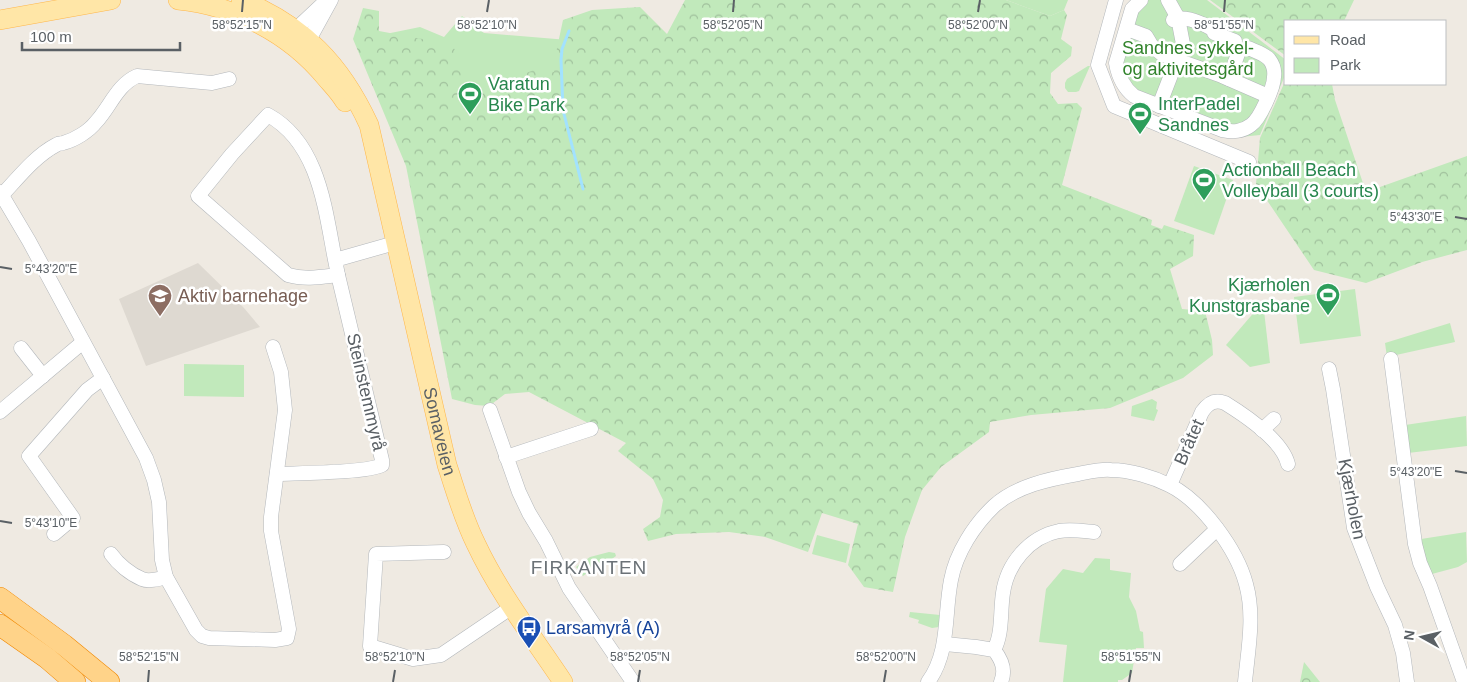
<svg xmlns="http://www.w3.org/2000/svg" width="1467" height="682" viewBox="0 0 1467 682" font-family="Helvetica,sans-serif">
	<style>
		.education { fill: #ded9d1 }
		.green { fill: #c1e9bb }
		.forest { fill: url(#forest-crowns) }
		.lines { fill: none; stroke-linecap: round; stroke-linejoin: round }
		.stream { stroke: #a2e2ff; stroke-width: 3 }
		.minor-casing { stroke: #b3b7bb; stroke-width: 15 }
		.major-casing { stroke: #ffb74b; stroke-width: 20 }
		.highway-casing { stroke: #f18800; stroke-width: 22 }
		.minor { stroke: #fff; stroke-width: 14 }
		.major { stroke: #ffe6a7; stroke-width: 19 }
		.highway { stroke: #ffd389; stroke-width: 21 }
		.ticks { fill: none; stroke: #5a6065; stroke-width: 2 }
		.labels { text-anchor: middle; stroke-width: 5; stroke-linejoin: round; paint-order: stroke }
		.park-label { font-size: 18px; fill: #31832b; stroke: #fff }
		.leisure-label { font-size: 18px; fill: #27864d; stroke: #fff; text-anchor: start }
		.education-label { font-size: 18px; fill: #785e54; stroke: #fff; text-anchor: start }
		.street-label { font-size: 18px; fill: #5a6065; stroke: #fff }
		.transit-label { font-size: 18px; fill: #164399; stroke: #fff; text-anchor: start }
		.neighbourhood-label { font-size: 19px; letter-spacing: 1px; fill: #6b7277; stroke: #fff }
		.ticks-label { font-size: 12px; text-anchor: middle; fill: #5a6065; stroke: #fff; stroke-width: 5; stroke-linejoin: round; paint-order: stroke }
	</style>
	<defs>
		<pattern id="forest-crowns" width="20" height="18" patternUnits="userSpaceOnUse" patternTransform="scale(1.25)"><rect width="20" height="18" fill="#c1e9bb"/><path d="M2 6a3 3 0 1 1 6 0M12 15a3 3 0 1 1 6 0" fill="none" stroke="#a0c09c"/></pattern>
	</defs>
	<rect width="100%" height="100%" fill="#efeae2"/>
	<!-- education -->
	<polygon class="education" points="198,263 244,308 260,327 146,366 119,299"/>
	<!-- green -->
	<g class="green">
		<polygon points="1006,0 1068,0 1064,10 1050,16"/>
		<polygon points="1134,0 1207,0 1286,60 1286,73 1260,135 1230,138 1126,96 1113,62"/>
		<polygon points="462,16 484,33 592,42 491,188 366,38 420,27 444,37"/>
		<polygon points="1088,66 1090,66 1079,91 1076,92 1068,92 1065,88 1065,83 1067,79"/>
		<polygon points="1194,166 1233,180 1214,235 1174,221"/>
		<polygon points="1355,289 1361,336 1300,344 1294,297"/>
		<polygon points="1263,302 1270,363 1250,367 1226,345"/>
		<polygon points="1450,323 1455,342 1387,357 1385,343"/>
		<polygon points="184,364 244,365 244,397 184,396"/>
		<polygon points="1152,399 1157,402 1156,409 1158,410 1154,421 1131,416 1132,406"/>
		<polygon points="1466,416 1467,446 1408,453 1405,425"/>
		<polygon points="1466,532 1467,562 1458,567 1432,574 1424,559 1421,539"/>
		<polygon points="817,535 850,544 846,563 812,554"/>
		<polygon points="609,552 615,553 616,556 598,569 594,568 583,576 576,567 590,557"/>
		<polygon points="1095,558 1110,559 1110,570 1131,573 1129,597 1136,611 1140,631 1143,632 1144,648 1136,648 1132,673 1122,680 1118,680 1118,682 1063,682 1067,645 1039,642 1046,589 1063,569 1083,573"/>
		<polygon points="910,612 940,615 939,627 932,628 918,623 919,620 909,617"/>
	</g>
	<!-- forest -->
	<g class="forest">
		<polygon points="685,0 1006,0 1050,16 1064,10 1067,15 1061,39 1072,47 1071,56 1051,73 1050,93 1058,104 1077,103 1082,108 1062,185 1152,220 1151,225 1162,229 1164,225 1194,235 1193,256 1170,269 1182,309 1205,311 1212,340 1213,355 1183,378 1110,408 1031,415 990,422 989,432 941,467 922,490 905,537 893,592 864,587 848,565 858,524 822,513 808,552 765,537 729,532 676,534 648,541 643,529 660,517 663,500 653,479 618,451 626,443 529,392 505,394 489,406 475,405 452,399 406,166 353,39 363,8 379,11 379,31 433,41 454,48 469,93 477,106 482,85 506,97 526,73 537,69 554,72 557,48 563,20 592,10 640,7 667,34"/>
		<polygon points="1210,0 1354,0 1344,21 1286,21 1286,56"/>
		<polygon points="1286,79 1286,84 1332,84 1335,100 1366,192 1467,156 1467,250 1422,262 1366,283 1314,270 1256,184 1260,138"/>
		<polygon points="1304,662 1320,682 1300,682"/>
	</g>
	<g class="lines">
		<!-- stream -->
		<polyline class="stream" points="569,31 562,49 561,60 563,110 583,189"/>
		<defs>
			<g id="minor">
				<polyline points="1116,0 1098,65 1114,106 1249,162"/>
				<path d="M1141 0 1132 9 1116 63C1118 75 1124 88 1134 96L1222 130C1233 132 1242 132 1251 125 1260 119 1274 87 1274 77 1275 70 1273 64 1269 59 1263 53 1255 51 1248 48"/>
				<path d="M1173 20C1188 14 1210 27 1222 35"/>
				<polyline points="1127,29 1146,36 1152,46 1163,55 1222,76 1268,96"/>
				<polyline points="1214,33 1235,41"/>
				<polyline points="294,40 296,29 327,0"/>
				<polyline points="301,43 309,40 331,0"/>
				<polyline points="1229,79 1239,51"/>
				<polyline points="1159,106 1183,44 1178,18 1168,0"/>
				<polyline points="0,192 29,241 146,458 154,480 159,502 162,560 166,577 196,630 202,636 209,638 275,640 287,638 289,629 271,531 271,517 285,410 281,372 273,347"/>
				<path d="M2 195C18 178 35 156 56 145 62 142 57 145 63 143 75 140 89 131 96 122 110 107 117 85 137 76L212 83 229 79"/>
				<path d="M335 260 338 275C321 277 305 280 288 275L198 196 232 154 268 115C319 143 325 209 335 260L395 243"/>
				<polyline points="21,348 43,376"/>
				<polyline points="1391,359 1415,544 1420,563 1430,586 1464,682"/>
				<polyline points="1329,369 1333,389 1354,528 1377,587 1395,625 1403,653 1407,682"/>
				<polyline points="490,410 519,492 529,513 546,541 569,588 633,682"/>
				<polyline points="0,412 83,342"/>
				<polyline points="1262,430 1274,419"/>
				<polyline points="506,457 591,429"/>
				<path d="M277 474C297 473 367 473 382 465V460L338 275"/>
				<path d="M1170 485 1202 412C1208 403 1215 399 1225 403 1246 416 1282 440 1288 464"/>
				<polyline points="54,534 73,518 29,456 87,390 103,378"/>
				<polyline points="444,552 376,554 370,646 413,659 441,655 512,607"/>
				<path d="M111 554C118 564 130 574 142 579 149 582 159 579 166 577"/>
				<polyline points="1180,564 1217,529"/>
				<path d="M945 644 976 647 994 650C1002 660 1006 670 1001 682"/>
				<path d="M994 650C1003 633 1000 612 1003 593 1007 564 1029 537 1059 531 1071 529 1083 531 1094 532"/>
				<path d="M928 682C950 652 944 615 951 580 956 553 974 525 994 506 1016 486 1049 479 1078 474 1089 472 1100 469 1111 470 1130 470 1153 477 1169 485 1202 501 1237 550 1246 584 1255 616 1248 650 1245 682"/>
			</g>
			<g id="major">
				<path d="M178 0C236 6 289 33 326 78 333 86 340 93 345 102"/>
				<path id="s1" d="M241 0C303 25 341 64 369 125L447 465C456 492 463 518 476 544 499 593 533 637 563 682"/>
				<polyline points="0,20 111,0"/>
			</g>
			<g id="highway">
				<polyline points="0,598 64,645 109,682"/>
				<polyline points="0,625 47,658 75,682"/>
			</g>
		</defs>
		<!-- minor casing -->
		<use href="#minor" class="minor-casing"/>
		<!-- major casing -->
		<use href="#major" class="major-casing"/>
		<!-- highway casing -->
		<use href="#highway" class="highway-casing"/>
		<!-- minor -->
		<use href="#minor" class="minor"/>
		<!-- major -->
		<use href="#major" class="major"/>
		<!-- highway -->
		<use href="#highway" class="highway"/>
	</g>
	<!-- ticks -->
	<path class="ticks" d="M242 12 243 0M487 12 489 0M733 12 734 0M978 12 980 0M1224 12 1225 0M1455 217 1467 219M0 267 12 269M1455 471 1467 473M0 521 12 523M148 682 149 670M393 682 395 670M638 682 640 670M884 682 886 670M1129 682 1131 670"/>
	<!-- icons -->
	<defs>
		<symbol id="stadium-pin" viewBox="-11 -11 22 30"><path d="M0 17L-7.5 6A9.5 9.5 0 1 1 7.5 6Z" fill="#2e9e5b" stroke="#fff"/><path d="M0-5a6.5 5 0 1 0 0 10a6.5 5 0 1 0 0-10ZM-3.5-1.8h7v3.6h-7Z" fill="#fff"/></symbol>
		<symbol id="school-pin" viewBox="-11 -11 22 30"><path d="M0 17L-7.5 6A9.5 9.5 0 1 1 7.5 6Z" fill="#8d6e63" stroke="#fff"/><path d="M0-5L7-2L0 1L-7-2ZM-4 1L0 2.5L4 1V4Q0 6-4 4Z" fill="#fff"/></symbol>
		<symbol id="bus-pin" viewBox="-11 -11 22 30"><path d="M0 17L-7.5 6A9.5 9.5 0 1 1 7.5 6Z" fill="#1a4fb4" stroke="#fff"/><path d="M-5-6H5V4H4V6H2V4H-2V6H-4V4H-5ZM-3.5-4V0h7V-4ZM-3.5 1.2v1.5H-2V1.2ZM2 1.2v1.5H3.5V1.2Z" fill="#fff"/></symbol>
	</defs>
	<g fill-rule="evenodd">
		<use href="#stadium-pin" x="456" y="80" width="28" height="38"/>
		<use href="#stadium-pin" x="1126" y="100" width="28" height="38"/>
		<use href="#stadium-pin" x="1190" y="166" width="28" height="38"/>
		<use href="#stadium-pin" x="1314" y="281" width="28" height="38"/>
		<use href="#school-pin" x="146" y="282" width="28" height="38"/>
		<use href="#bus-pin" x="515" y="614" width="28" height="38"/>
	</g>
	<g class="labels">
		<!-- park labels -->
		<g class="park-label">
			<text x="1188" y="54">Sandnes sykkel-<tspan x="1188" dy="21">og aktivitetsgård</tspan></text>
		</g>
		<!-- leisure labels -->
		<g class="leisure-label">
			<text x="488" y="90">Varatun<tspan x="488" dy="21">Bike Park</tspan></text>
			<text x="1158" y="110">InterPadel<tspan x="1158" dy="21">Sandnes</tspan></text>
			<text x="1222" y="176">Actionball Beach<tspan x="1222" dy="21">Volleyball (3 courts)</tspan></text>
			<text x="1310" y="291" text-anchor="end">Kjærholen<tspan x="1310" dy="21">Kunstgrasbane</tspan></text>
		</g>
		<!-- education labels -->
		<g class="education-label">
			<text x="178" y="302">Aktiv barnehage</text>
		</g>
		<!-- street labels -->
		<g class="street-label">
			<text transform="translate(366 392) rotate(77)" y="6">Steinstemmyrå</text>
			<text dy="6" stroke="none"><textPath href="#s1" startOffset="498">Somaveien</textPath></text>
			<text transform="translate(1189 442) rotate(-66)" y="6">Bråtet</text>
			<text transform="translate(1352 499) rotate(79)" y="6">Kjærholen</text>
		</g>
		<!-- transit labels -->
		<g class="transit-label">
			<text x="546" y="634">Larsamyrå (A)</text>
		</g>
		<!-- neighbourhood labels -->
		<g class="neighbourhood-label">
			<text x="589" y="574">FIRKANTEN</text>
		</g>
	</g>
	<g class="ticks-label">
		<text x="242" y="29">58°52'15"N</text>
		<text x="487" y="29">58°52'10"N</text>
		<text x="733" y="29">58°52'05"N</text>
		<text x="978" y="29">58°52'00"N</text>
		<text x="1224" y="29">58°51'55"N</text>
		<text x="1416" y="221">5°43'30"E</text>
		<text x="51" y="273">5°43'20"E</text>
		<text x="1416" y="476">5°43'20"E</text>
		<text x="51" y="527">5°43'10"E</text>
		<text x="149" y="661">58°52'15"N</text>
		<text x="395" y="661">58°52'10"N</text>
		<text x="640" y="661">58°52'05"N</text>
		<text x="886" y="661">58°52'00"N</text>
		<text x="1131" y="661">58°51'55"N</text>
	</g>
	<!-- legend -->
	<rect x="1284" y="20" width="162" height="65" fill="#ffffff" stroke="#bdbfc1"/>
	<rect x="1294" y="36" width="25" height="8" fill="#ffe6a7" stroke="#bdbfc1"/>
	<text x="1330" y="45" font-size="15" fill="#5a6065">Road</text>
	<rect x="1294" y="58" width="25" height="15" fill="#c1e9bb" stroke="#bdbfc1"/>
	<text x="1330" y="70" font-size="15" fill="#5a6065">Park</text>
	<!-- north arrow -->
	<g transform="translate(1422 637) rotate(278)" stroke="#ffffff" stroke-width="4" paint-order="stroke">
	<path d="M0-4L9 19L0 12L-9 19Z" fill="#5a6065"/>
	<text y="-8" font-size="14" font-weight="bold" text-anchor="middle" fill="#5a6065">N</text>
	</g>
	<!-- scale -->
	<path d="M22 42v8h158v-8" fill="none" stroke="#5a6065" stroke-width="2.5"/>
	<text x="30" y="42" font-size="15" fill="#5a6065" stroke="#ffffff" stroke-width="4" paint-order="stroke">100 m</text>
</svg>
